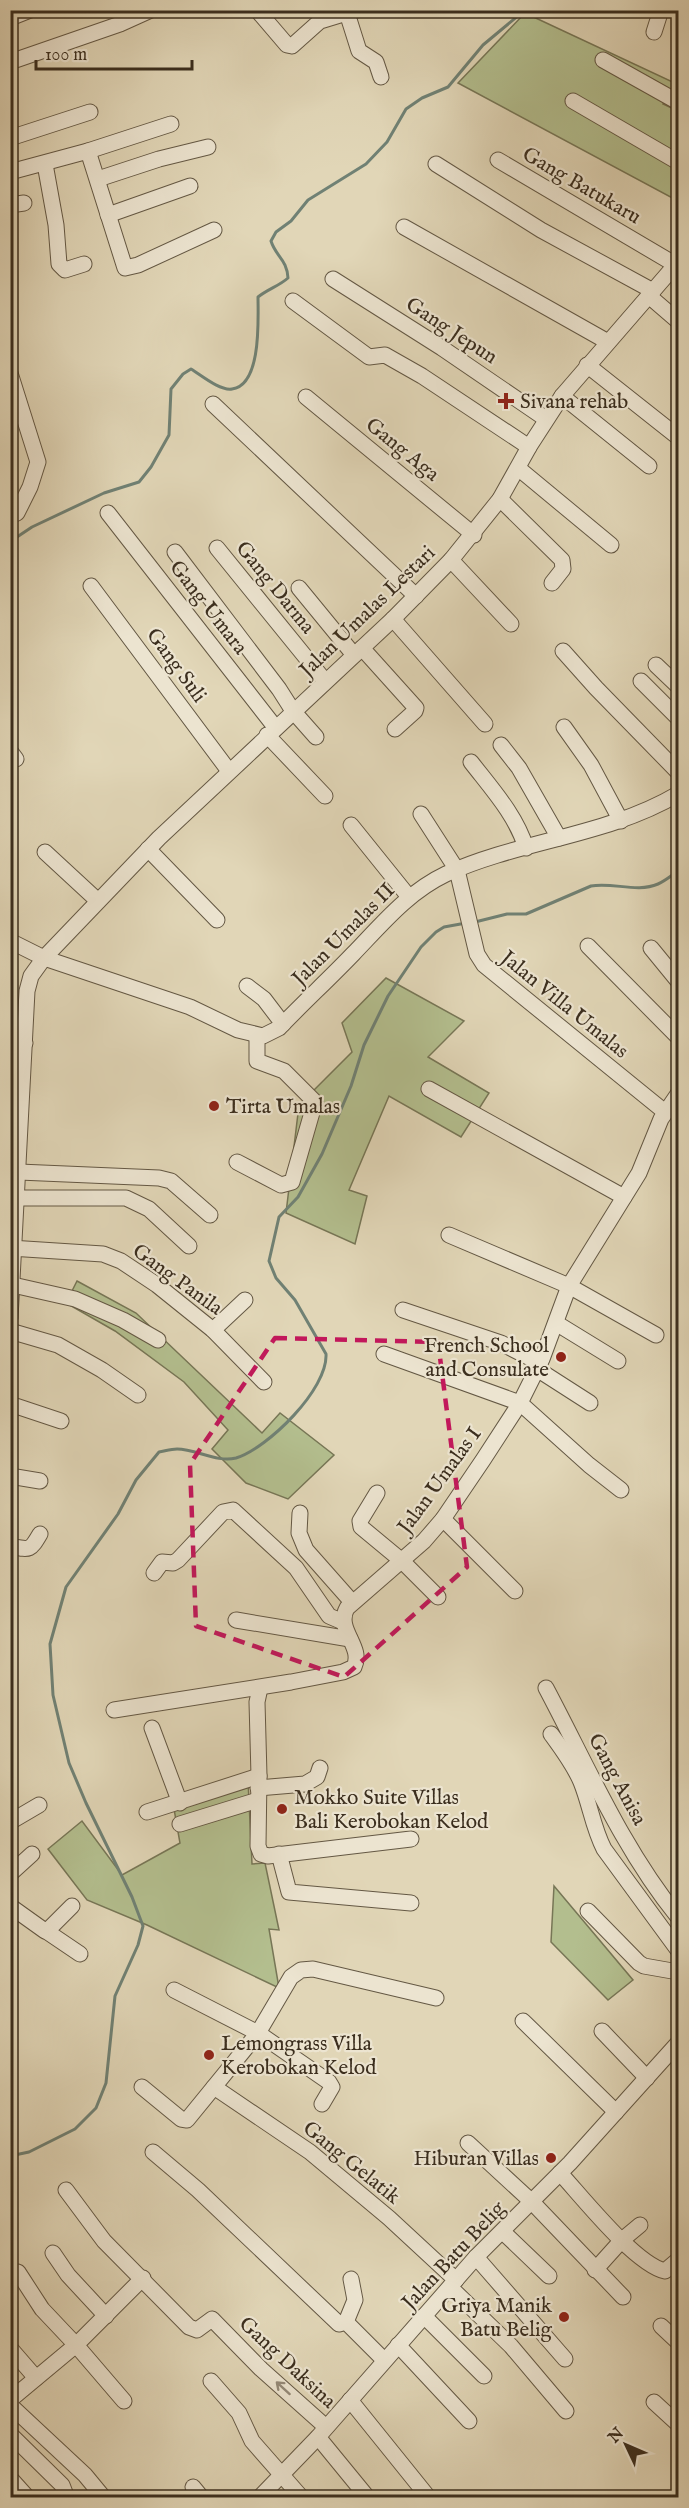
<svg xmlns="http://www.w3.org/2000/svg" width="689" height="2508" viewBox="0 0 689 2508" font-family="'IM FELL English',serif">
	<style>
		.green { fill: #b3be8e; stroke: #777656; stroke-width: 1.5 }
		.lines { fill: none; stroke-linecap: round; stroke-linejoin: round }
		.stream { stroke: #708174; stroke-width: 3 }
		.minor-casing { stroke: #645844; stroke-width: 17 }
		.minor { stroke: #ece4d0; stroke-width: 15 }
		.oneway { stroke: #948977 }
		.marked { fill: none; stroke: #c2185b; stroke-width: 4.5; stroke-dasharray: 12 8; stroke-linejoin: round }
		.poi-dot { fill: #8f2418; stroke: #ece4d0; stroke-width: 2 }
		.labels { text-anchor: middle; stroke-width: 4.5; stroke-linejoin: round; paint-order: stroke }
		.street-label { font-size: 21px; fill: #3b2e1e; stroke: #ece4d0 }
		.poi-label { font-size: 21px; fill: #3b2e1e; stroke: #ece4d0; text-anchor: start }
	</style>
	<rect width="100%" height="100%" fill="#e1d6b7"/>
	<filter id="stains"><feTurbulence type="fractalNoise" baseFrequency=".00333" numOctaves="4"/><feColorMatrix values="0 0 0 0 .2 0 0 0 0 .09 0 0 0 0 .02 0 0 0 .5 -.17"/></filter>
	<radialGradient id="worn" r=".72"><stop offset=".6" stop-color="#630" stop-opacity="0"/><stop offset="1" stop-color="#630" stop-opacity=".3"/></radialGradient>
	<!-- green -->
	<g class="green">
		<polygon points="525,13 677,84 663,104 678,111 678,201 458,83"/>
		<polygon points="386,978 464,1021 428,1057 489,1093 461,1137 389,1096 349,1190 367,1196 355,1244 286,1213 299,1105 352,1052 342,1023"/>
		<polygon points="77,1281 136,1313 262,1433 280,1413 334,1455 288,1499 246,1483 212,1449 228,1430 184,1382 115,1331 66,1303"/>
		<polygon points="248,1780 252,1864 265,1863 279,1930 269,1929 279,1988 147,1925 87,1900 48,1849 82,1821 122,1875 180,1843 174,1809"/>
		<polygon points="554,1886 633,1980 608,2000 551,1942"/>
	</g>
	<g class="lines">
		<!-- stream -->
		<g class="stream">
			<path d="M10 538 17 537 32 527 104 493 139 482 151 467 169 435 171 389 183 374 191 369C201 375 220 391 232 389 262 385 258 318 258 297 268 289 279 286 288 278 287 259 276 257 271 241L276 232 291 221 308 200 366 164 387 142 406 109 422 98 448 87 483 45 525 10"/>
			<path d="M475 922 507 914H526L591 886C613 882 637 893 658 884 665 881 672 875 678 871"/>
			<path d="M10 2156 29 2152 75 2129 96 2108 106 2083 115 1996 138 1945 143 1926 132 1897 86 1803 69 1763 53 1695 50 1644 66 1587 118 1514 136 1480 159 1452C165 1451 171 1449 177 1449 196 1449 217 1463 236 1458 268 1448 328 1389 326 1354L295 1300 276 1278 269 1261 279 1217 298 1197 322 1154 351 1086 364 1045 388 996 421 947 436 932 444 927 466 923"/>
		</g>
		<defs>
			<g id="minor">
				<polyline points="257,10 287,45 292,46 320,21 356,10"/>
				<polyline points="347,13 359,51 376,62 381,77"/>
				<polyline points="10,18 30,10"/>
				<polyline points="654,32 661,10"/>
				<polyline points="603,60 678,102"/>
				<polyline points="10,62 120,24 151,10"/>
				<polyline points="573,101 678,162"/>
				<polyline points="10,138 90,112"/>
				<polyline points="88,151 171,124"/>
				<polyline points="498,160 676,265"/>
				<polyline points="45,164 56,225 59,264 65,270 84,264"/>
				<polyline points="436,164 541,230 653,291"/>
				<polyline points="10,172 88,151 125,268 138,265 214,230"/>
				<polyline points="98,179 159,159 208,147"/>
				<polyline points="10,205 24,203"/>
				<polyline points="108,215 190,186"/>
				<polyline points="404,227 608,342"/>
				<polyline points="333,279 442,348 546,419"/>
				<polyline points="649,296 678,321"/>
				<polyline points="293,301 369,357 385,355 422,376 529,447"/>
				<polyline points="587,365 678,437"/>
				<polyline points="10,373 38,462 30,487 17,513 10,516"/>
				<polyline points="562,396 649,466"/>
				<polyline points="306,397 474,535"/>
				<polyline points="213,404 416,596"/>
				<polyline points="518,468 611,545"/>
				<polyline points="500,499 562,560 563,569 552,583"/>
				<polyline points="108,513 275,727"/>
				<polyline points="217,548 325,681"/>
				<polyline points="175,552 279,689 293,711 316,737"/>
				<polyline points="451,560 511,624"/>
				<polyline points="91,586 229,771"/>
				<polyline points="299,588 354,655"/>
				<polyline points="393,619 485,724"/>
				<polyline points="362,648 416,708 415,711 395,729"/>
				<polyline points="563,651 596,688 678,772"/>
				<polyline points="656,665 678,686"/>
				<polyline points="641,681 678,718"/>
				<polyline points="564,727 591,765 621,821"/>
				<polyline points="267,735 325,796"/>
				<polyline points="501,745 519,768 559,838"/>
				<polyline points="10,751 16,759"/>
				<path d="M471 762C491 788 516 815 526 848"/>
				<polyline points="421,814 457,870 477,954 484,965 665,1112"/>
				<polyline points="351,825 409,897"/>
				<polyline points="148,849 217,920"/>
				<polyline points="45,852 98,901"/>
				<path d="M10 941 44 958 190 1007 238 1030 263 1036 279 1028C303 1003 329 979 353 954 382 924 408 892 446 874 521 840 607 836 678 794"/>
				<polyline points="588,946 678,1037"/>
				<polyline points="651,948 678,981"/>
				<polyline points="247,986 264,999 283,1024"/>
				<polyline points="10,1037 25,1043"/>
				<polyline points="429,1089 624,1197"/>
				<polyline points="237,1162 281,1185 292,1182 315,1102 284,1071 257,1061 257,1036"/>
				<polyline points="19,1172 159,1178 171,1181 210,1215"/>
				<polyline points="10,1198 126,1198 149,1209 189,1246"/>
				<polyline points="449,1235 569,1286 656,1335"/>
				<polyline points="10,1248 103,1254 121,1261 157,1285 213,1330 264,1382"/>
				<polyline points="13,1285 75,1299 123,1320 158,1340"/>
				<polyline points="403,1310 501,1343 540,1363"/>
				<polyline points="10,1318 27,991 31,976 44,958 159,838 393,619 451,560 500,499 529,447 562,396 678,262"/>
				<polyline points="556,1323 618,1361"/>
				<polyline points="213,1330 245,1300"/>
				<polyline points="10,1331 58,1345 102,1370 138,1395"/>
				<polyline points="384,1354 520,1403 589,1465 621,1490"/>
				<polyline points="537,1369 590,1403"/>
				<polyline points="10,1404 61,1421"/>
				<polyline points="10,1476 40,1481"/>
				<polyline points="377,1493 360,1521 361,1527 402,1561 438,1597"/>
				<polyline points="300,1513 299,1533 306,1550 352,1602"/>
				<polyline points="443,1519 515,1591"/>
				<path d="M10 1546C30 1550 30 1551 40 1534"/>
				<polyline points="154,1573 162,1562 173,1563 178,1560 223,1512 233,1510 296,1568 329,1616 343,1622"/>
				<polyline points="236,1620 350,1639"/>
				<polyline points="260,1688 257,1702 259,1776 258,1846 261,1854 268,1856 411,1839"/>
				<path d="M546 1688C587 1765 622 1848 678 1917"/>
				<path d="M114 1710 291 1682 343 1672 354 1667C364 1646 335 1630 347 1608L424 1541 443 1519 483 1460 520 1403 542 1359 569 1286 639 1173 661 1119 678 1094"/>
				<polyline points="152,1728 180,1803"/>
				<path d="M551 1734C562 1749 574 1765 581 1782 590 1804 593 1828 604 1849L678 1950"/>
				<polyline points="258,1788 305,1784 317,1777 320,1768"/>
				<polyline points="147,1812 259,1776"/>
				<polyline points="10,1822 39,1805"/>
				<polyline points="180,1824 258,1800"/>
				<polyline points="279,1854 289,1892 411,1903"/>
				<polyline points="10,1874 32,1854"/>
				<polyline points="10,1906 45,1931 49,1929 72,1906"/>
				<polyline points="588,1911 639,1963 644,1966 678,1972"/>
				<polyline points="46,1931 80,1954"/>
				<polyline points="174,1990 258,2033 329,2082 332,2087 322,2104"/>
				<polyline points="523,2021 616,2112"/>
				<polyline points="602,2031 647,2078"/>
				<polyline points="142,2087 181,2119 187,2120 258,2033 291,1977 301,1970 313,1969 436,1998"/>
				<polyline points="214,2087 310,2152 389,2218 456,2280"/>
				<polyline points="468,2143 532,2202 623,2297"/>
				<polyline points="153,2152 198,2190 339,2324 346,2322 384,2360"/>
				<path d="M560 2173C583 2198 635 2264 665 2271L678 2260"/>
				<polyline points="66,2190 104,2241 189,2327 197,2330 212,2319 261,2369 326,2427"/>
				<polyline points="503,2232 549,2276"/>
				<polyline points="53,2253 68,2275 106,2316"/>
				<polyline points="476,2257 565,2359"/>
				<polyline points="595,2270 622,2240 640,2225"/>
				<polyline points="18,2272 42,2309 76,2345 124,2401"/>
				<polyline points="450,2287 511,2346 566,2411"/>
				<polyline points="424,2316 484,2376"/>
				<polyline points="346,2322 355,2300 351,2279"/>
				<polyline points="661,2326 678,2342"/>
				<polyline points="398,2345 469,2421"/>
				<polyline points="10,2348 36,2378"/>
				<polyline points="211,2381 239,2413 252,2441 302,2498"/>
				<polyline points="10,2400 76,2345 143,2278"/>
				<polyline points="350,2400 429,2498"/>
				<polyline points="654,2402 678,2424"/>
				<polyline points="10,2405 85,2475 104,2498"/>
				<polyline points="10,2434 62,2485 67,2498"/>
				<polyline points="318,2437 368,2498"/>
				<polyline points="10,2478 28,2498"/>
				<polyline points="193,2487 202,2498"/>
				<polyline points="259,2498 318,2437 476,2257 570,2163 678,2043"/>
			</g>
		</defs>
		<!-- minor casing -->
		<use href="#minor" class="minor-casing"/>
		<!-- minor -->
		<use href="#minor" class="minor"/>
	</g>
	<!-- one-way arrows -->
	<defs><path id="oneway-shaft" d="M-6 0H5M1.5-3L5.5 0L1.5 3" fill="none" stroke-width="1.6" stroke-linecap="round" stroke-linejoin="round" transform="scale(1.5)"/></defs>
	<use class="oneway" href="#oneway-shaft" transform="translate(283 2388) rotate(-138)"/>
	<!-- marked area -->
	<path class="marked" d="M275 1338 438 1342 467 1567 344 1677 196 1626 190 1464Z"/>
	<!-- markers -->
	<g class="poi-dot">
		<path d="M503 392h6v6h6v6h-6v6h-6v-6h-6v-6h6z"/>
		<circle cx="214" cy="1106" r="6"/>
		<circle cx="561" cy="1357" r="6"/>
		<circle cx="282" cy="1809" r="6"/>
		<circle cx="209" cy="2055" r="6"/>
		<circle cx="551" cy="2158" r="6"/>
		<circle cx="564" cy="2317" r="6"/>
	</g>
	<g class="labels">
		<!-- street labels -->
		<g class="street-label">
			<text transform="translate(582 185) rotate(30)" y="7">Gang Batukaru</text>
			<text transform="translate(452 330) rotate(33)" y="7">Gang Jepun</text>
			<text transform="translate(403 449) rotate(39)" y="7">Gang Aga</text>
			<text transform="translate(276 587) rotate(51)" y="7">Gang Darma</text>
			<text transform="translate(209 607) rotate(52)" y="7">Gang Umara</text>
			<text transform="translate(367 611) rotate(-44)" y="7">Jalan Umalas Lestari</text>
			<text transform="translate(177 665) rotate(54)" y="7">Gang Suli</text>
			<text transform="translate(343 934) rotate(-45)" y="7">Jalan Umalas II</text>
			<text transform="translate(565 1004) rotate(39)" y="7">Jalan Villa Umalas</text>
			<text transform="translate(178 1279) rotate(36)" y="7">Gang Panila</text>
			<text transform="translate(439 1480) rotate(-54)" y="7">Jalan Umalas I</text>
			<text transform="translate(618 1779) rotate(62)" y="7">Gang Anisa</text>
			<text transform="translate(352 2162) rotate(39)" y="7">Gang Gelatik</text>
			<text transform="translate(453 2255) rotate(-47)" y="7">Jalan Batu Belig</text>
			<text transform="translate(288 2362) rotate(43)" y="7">Gang Daksina</text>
		</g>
		<!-- poi labels -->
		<g class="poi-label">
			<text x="520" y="408">Sivana rehab</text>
			<text x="226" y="1113">Tirta Umalas</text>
			<text x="549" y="1352" text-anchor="end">French School<tspan x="549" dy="24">and Consulate</tspan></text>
			<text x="294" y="1804">Mokko Suite Villas<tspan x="294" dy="24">Bali Kerobokan Kelod</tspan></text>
			<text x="221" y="2050">Lemongrass Villa<tspan x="221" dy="24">Kerobokan Kelod</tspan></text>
			<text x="539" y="2165" text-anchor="end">Hiburan Villas</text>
			<text x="552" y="2312" text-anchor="end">Griya Manik<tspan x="552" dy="24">Batu Belig</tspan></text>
		</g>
	</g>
	<!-- margin -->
	<rect width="689" height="2508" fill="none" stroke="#e1d6b7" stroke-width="36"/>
	<rect x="12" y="12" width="665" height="2484" fill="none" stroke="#3b2e1e" stroke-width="3"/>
	<rect x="18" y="18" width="653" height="2472" fill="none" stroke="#3b2e1e" stroke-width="1.5"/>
	<!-- north arrow -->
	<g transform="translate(626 2445) rotate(314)" stroke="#ece4d0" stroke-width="4.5" paint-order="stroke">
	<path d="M0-4.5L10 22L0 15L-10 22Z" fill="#3b2e1e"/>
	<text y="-9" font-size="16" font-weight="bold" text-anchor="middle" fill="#3b2e1e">N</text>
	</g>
	<!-- scale -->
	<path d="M36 60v9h156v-9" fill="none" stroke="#3b2e1e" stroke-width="3"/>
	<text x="45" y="60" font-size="18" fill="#3b2e1e" stroke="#ece4d0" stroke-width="4.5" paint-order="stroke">100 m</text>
	<rect width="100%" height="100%" filter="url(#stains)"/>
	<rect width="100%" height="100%" fill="url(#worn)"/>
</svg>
